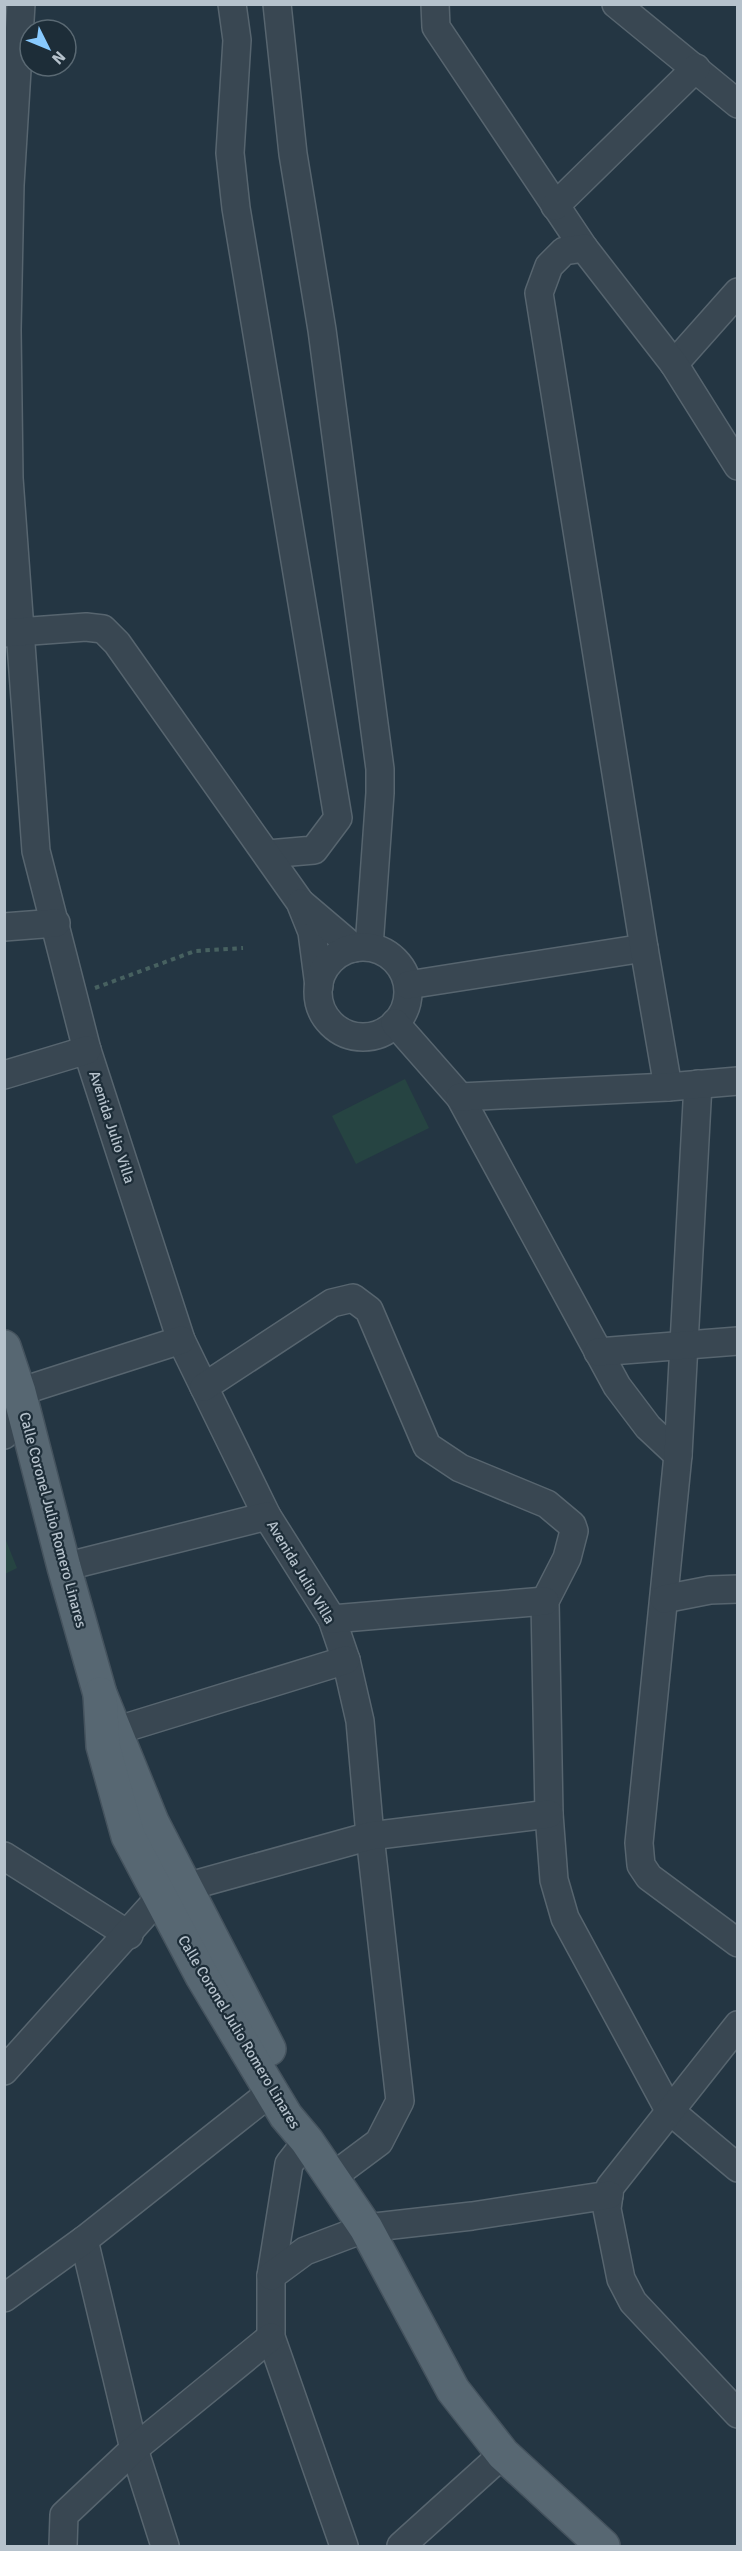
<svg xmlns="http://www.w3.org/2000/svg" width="742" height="2551" viewBox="0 0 742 2551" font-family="Signika,sans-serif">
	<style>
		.green { fill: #264442 }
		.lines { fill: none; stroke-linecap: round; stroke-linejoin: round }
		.minor-casing { stroke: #57656f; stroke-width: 30 }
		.major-casing { stroke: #45535e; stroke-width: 36 }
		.path { stroke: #476160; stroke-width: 4; stroke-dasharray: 4.5 4.5; stroke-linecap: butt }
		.minor { stroke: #394752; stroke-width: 27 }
		.major { stroke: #576772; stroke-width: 33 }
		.labels { text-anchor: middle; stroke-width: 4.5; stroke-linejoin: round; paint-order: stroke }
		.street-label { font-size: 15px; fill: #b6c2cc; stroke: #1d2d38 }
	</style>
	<rect width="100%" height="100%" fill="#243643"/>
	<!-- green -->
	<g class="green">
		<polygon points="405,1079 429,1128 356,1164 332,1116"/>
		<polygon points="5,1538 17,1568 5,1574 4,1574"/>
	</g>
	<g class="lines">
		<defs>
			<g id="minor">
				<polyline points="21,4 10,185 7,330 9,478 36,851 87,1050 181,1340 267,1516 332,1619 346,1660 360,1721 370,1836 400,2101 379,2142 332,2177"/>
				<polyline points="232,4 237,40 230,153 236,208 338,818 314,850 268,854"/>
				<polyline points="277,4 293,154 322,330 380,769 380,793 369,947"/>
				<polyline points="435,4 436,27 584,248"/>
				<polyline points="616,4 738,104"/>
				<polyline points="555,206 696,68"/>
				<polyline points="674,364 738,292"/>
				<polyline points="4,633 86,627 103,629 117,643 300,902 312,932 319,986"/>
				<polyline points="301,903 354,948"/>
				<polyline points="4,927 56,923"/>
				<circle cx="363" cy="992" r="45"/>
				<polyline points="408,985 644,948"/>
				<polyline points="395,1023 460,1097 617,1386 648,1427 678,1455"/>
				<polyline points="4,1075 87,1050"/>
				<polyline points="698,1084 678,1455 639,1843 641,1865 649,1877 738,1943"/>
				<polyline points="668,1087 644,948 539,293 549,266 564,251 584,248 674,364 738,466"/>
				<polyline points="460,1097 668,1087 738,1081"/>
				<polyline points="598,1352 738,1341"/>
				<polyline points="204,1387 332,1303 353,1298 369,1310 427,1446 460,1468 547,1504 572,1525 574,1531 567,1558 545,1601 549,1814 554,1880 565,1918 669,2110 738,2168"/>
				<polyline points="4,1435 19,1392 181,1340"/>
				<polyline points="64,1567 267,1516"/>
				<polyline points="664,1599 710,1590 738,1589"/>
				<polyline points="332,1619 545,1601"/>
				<polyline points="115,1731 346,1660"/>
				<polyline points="4,1856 129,1935"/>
				<polyline points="186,1887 370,1836 549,1814"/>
				<polyline points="738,2025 610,2187 607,2209 621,2279 633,2302 738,2414"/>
				<polyline points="4,2071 160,1897"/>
				<polyline points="307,2141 289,2164 271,2276 271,2337 344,2546"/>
				<polyline points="84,2240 134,2449 165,2546"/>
				<polyline points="271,2276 305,2251 366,2228 472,2216 609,2195"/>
				<polyline points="4,2298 84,2240 271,2092"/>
				<polyline points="63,2546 64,2515 134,2449 271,2337"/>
				<polyline points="401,2546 503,2454"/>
			</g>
			<g id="major">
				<polyline points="4,1347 19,1392 64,1567 100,1694 152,1822 269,2049"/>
				<polyline points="100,1694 103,1746 128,1836 202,1976 286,2116 307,2141 366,2228 453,2390 503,2454 603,2546"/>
			</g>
		</defs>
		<!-- minor casing -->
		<use href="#minor" class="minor-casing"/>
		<!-- major casing -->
		<use href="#major" class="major-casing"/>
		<!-- path -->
		<polyline class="path" points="95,988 195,951 243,948"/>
		<!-- minor -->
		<use href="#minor" class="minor"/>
		<!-- major -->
		<use href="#major" class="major"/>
	</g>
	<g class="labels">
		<!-- street labels -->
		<g class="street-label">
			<text transform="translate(112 1127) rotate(72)" y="5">Avenida Julio Villa</text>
			<text transform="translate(53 1520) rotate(75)" y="5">Calle Coronel Julio Romero Linares</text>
			<text transform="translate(301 1572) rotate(59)" y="5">Avenida Julio Villa</text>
			<text transform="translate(239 2032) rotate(59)" y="5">Calle Coronel Julio Romero Linares</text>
		</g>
	</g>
	<!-- border -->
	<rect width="742" height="2551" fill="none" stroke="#b6c2cc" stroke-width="12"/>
	<!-- north arrow -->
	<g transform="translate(48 48) rotate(133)"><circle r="28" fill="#1d2d38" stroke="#5a6973" stroke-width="1.5"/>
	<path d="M0-4.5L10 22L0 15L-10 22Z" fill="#88caff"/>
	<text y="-9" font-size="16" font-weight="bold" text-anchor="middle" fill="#b6c2cc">N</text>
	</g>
</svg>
